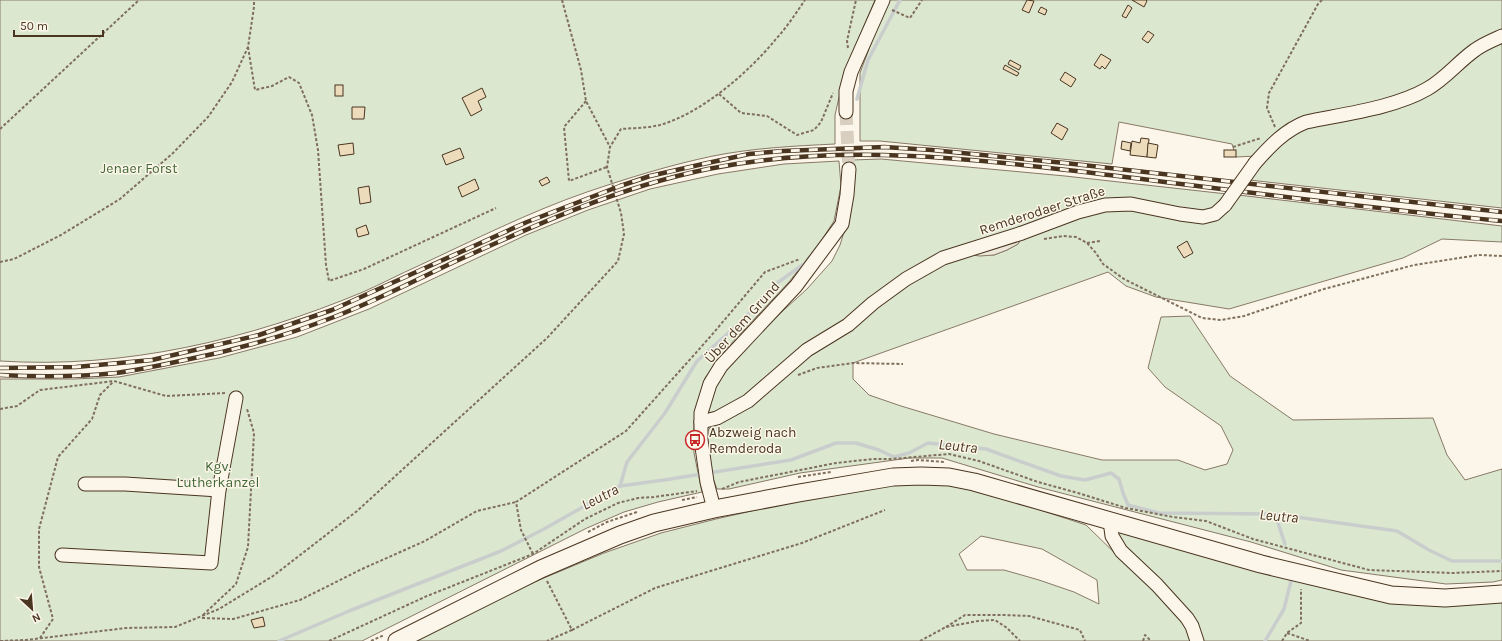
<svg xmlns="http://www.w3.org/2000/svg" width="1502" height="641" viewBox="0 0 1502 641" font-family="Karla,sans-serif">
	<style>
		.green { fill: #dce7d0; stroke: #887966; fill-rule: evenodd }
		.parking { fill: #ede7d9; stroke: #887966 }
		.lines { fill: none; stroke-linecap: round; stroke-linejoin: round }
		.stream { stroke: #c9cecd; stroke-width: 3.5 }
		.building { fill: #ecdcbc; stroke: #4a3520 }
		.minor-tunnel { stroke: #d8cfc1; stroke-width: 13; stroke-dasharray: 13 6; stroke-linecap: butt }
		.minor-casing { stroke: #4a3520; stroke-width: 15 }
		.major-casing { stroke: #4a3520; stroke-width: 19 }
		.path { stroke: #7f6f5c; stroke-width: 2; stroke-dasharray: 3 2; stroke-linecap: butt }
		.minor { stroke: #fbf6e9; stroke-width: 13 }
		.major { stroke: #fbf6e9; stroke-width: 17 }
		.rail-casing { stroke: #4a3520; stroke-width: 4.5 }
		.rail { stroke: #fbf6e9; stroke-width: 3; stroke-dasharray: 9; stroke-linecap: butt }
		.minor-bridge-casing { stroke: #4a3520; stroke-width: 15; stroke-linecap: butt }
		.minor-bridge { stroke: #fbf6e9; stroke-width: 13 }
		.labels { text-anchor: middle; stroke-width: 3; stroke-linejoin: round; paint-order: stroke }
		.park-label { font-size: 14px; fill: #436837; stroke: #fbf6e9 }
		.street-label { font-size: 14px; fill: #4a3520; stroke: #fbf6e9 }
		.poi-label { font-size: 14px; fill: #4a3520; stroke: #fbf6e9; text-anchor: start }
		.water-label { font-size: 15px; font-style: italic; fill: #4a3520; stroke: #fbf6e9 }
	</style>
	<rect width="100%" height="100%" fill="#fbf6e9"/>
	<!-- green -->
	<g class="green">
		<path d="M0 0H875L845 71 835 115V144C794 146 753 148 713 156 670 165 628 178 587 192 529 212 474 240 418 266 400 274 381 284 363 292 248 340 125 369 0 361Z"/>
		<polygon points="889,0 1502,0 1502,32 1443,73 1404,96 1305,118 1256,156 1236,157 1232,144 1119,122 1112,164 880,141 860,141 860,73 884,9"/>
		<polygon points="1502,40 1502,208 1249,180 1259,166 1296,131 1391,107 1476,54"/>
		<polygon points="881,159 1065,176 1227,194 1222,202 1207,213 1131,201 953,253 727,411 709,414 708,406 721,374 753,338 807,289 832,261 840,245 844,232 849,205 852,160"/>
		<polygon points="839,161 841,186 834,221 821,241 789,282 728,347 705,378 694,421 694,453 702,492 658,502 624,512 587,528 362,641 0,641 0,379 74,379 119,377 219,358 297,337 369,309 526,235 588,210 650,189 718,174 784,164"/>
		<path d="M1238 195 1502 226V242L1442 239 1403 258 1229 309 1156 297 1126 286 1108 272 853 363V379L869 395 901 406 994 434 1102 460H1178L1205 470 1227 464 1233 450 1221 426 1165 387 1148 368 1161 317 1190 316 1230 376 1293 420 1433 418 1447 455 1465 480 1502 469V580L1493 582 1446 584 1341 570 1251 542 1038 487 942 458H909L800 473 729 489H717C712 477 703 447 706 435 707 431 710 428 713 424L890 292 964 254 994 255 1007 250 1018 244 1023 235 1118 206 1194 220Z"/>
		<path d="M899 484H935L973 488 1086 525 1124 562 1131 553 1117 534 1119 531 1388 598 1502 599V641H412L527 585 604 553 661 533 716 519 818 496ZM981 536 1042 549 1097 580 1099 604 1074 592 1039 580 1004 570H967L959 554Z"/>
	</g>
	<!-- parking -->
	<polygon class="parking" points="1023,235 1018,244 1007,250 994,255 980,256 964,254"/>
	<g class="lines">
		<!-- stream -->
		<g class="stream">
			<polyline points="857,99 868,60 900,0"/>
			<polyline points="620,486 627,462 665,413 697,361 744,319 773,286 808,261"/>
			<polyline points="1275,514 1285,544"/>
			<polyline points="279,641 349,611 501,551 544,529 620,486 664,480 791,460 836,443 856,443 879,450 894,457 909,453 928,443 986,449 1061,476 1085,480 1111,473 1119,479 1123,493 1128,505 1159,513 1275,514 1397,531 1429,550 1452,561 1502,561"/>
			<polyline points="1265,641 1284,609 1291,581"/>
		</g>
	</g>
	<!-- building -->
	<g class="building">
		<polygon points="1027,0 1034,1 1029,13 1022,10"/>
		<polygon points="1132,0 1146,0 1147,1 1144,7"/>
		<polygon points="1128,5 1132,8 1126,18 1122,16"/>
		<polygon points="1041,7 1047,10 1045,15 1038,12"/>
		<polygon points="1148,31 1154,35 1148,43 1142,39"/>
		<polygon points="1101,54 1111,60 1105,69 1102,66 1100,69 1094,65"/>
		<polygon points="1010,60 1021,66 1019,70 1008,64"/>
		<polygon points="1005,65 1019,73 1017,76 1003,69"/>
		<polygon points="1065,72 1076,79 1071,87 1060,80"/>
		<rect x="335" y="85" width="8" height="11"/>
		<polygon points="482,88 486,97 478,101 482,110 471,116 462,98"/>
		<polygon points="352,107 365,107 364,119 352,119"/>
		<polygon points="1057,123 1068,129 1062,140 1051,133"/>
		<polygon points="1141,138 1149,139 1147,157 1130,155 1132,141 1140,143"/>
		<polygon points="1122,141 1131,143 1130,151 1121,149"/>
		<polygon points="353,143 354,154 340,156 338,145"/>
		<polygon points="1148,143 1158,145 1156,158 1147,157"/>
		<polygon points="460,148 464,158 446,165 442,155"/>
		<rect x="1224" y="150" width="12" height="7"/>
		<polygon points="547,177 550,182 542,186 539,181"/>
		<polygon points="475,179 479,189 462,197 458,187"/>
		<polygon points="369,186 371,202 360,204 358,188"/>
		<polygon points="366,225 369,234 358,237 356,229"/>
		<polygon points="1187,241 1193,253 1184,258 1177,247"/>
		<polygon points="263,617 265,626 254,628 251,620"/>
	</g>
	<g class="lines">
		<!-- minor-tunnel -->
		<polyline class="minor-tunnel" points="846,112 849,169"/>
		<defs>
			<g id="minor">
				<polyline points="846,112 846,91 851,72 883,0"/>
				<path d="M1255 163C1270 146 1285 130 1306 122 1344 114 1394 108 1427 89 1445 79 1458 62 1475 50 1483 44 1493 40 1502 36"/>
				<polyline points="701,422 717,418 748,401 807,350 848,325 873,303 906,279 943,258 1022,233 1078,212 1105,205 1131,204 1180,214 1203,217 1215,214 1225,205"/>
				<polyline points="85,484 125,484 219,490"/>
				<polyline points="714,509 707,482 701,440 701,413 710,384 721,366 796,286 842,224 847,195 849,169"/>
				<polyline points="1110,521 1112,536 1121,551 1157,585 1187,618 1192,626 1197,641"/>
				<polyline points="62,555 211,563 219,490 236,398"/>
			</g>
			<polyline id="major" points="397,641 541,569 620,535 654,523 714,509 799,493 893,477 921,476 949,477 974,482 1261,564 1391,595 1445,598 1502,594"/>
		</defs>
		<!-- minor casing -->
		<use href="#minor" class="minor-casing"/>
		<!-- major casing -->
		<use href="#major" class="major-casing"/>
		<!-- path -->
		<g class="path">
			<polyline points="562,0 581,70 586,101 610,147"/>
			<polyline points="892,10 910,18 922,0"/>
			<polyline points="248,47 255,90 272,86 289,77 299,83 312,115 318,150 326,265 329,281 364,269 496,208"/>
			<polyline points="848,48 847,41 856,0"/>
			<polyline points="719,94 741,113 767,116 797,135 814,130 821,122 833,93"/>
			<polyline points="586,101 564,127 569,181 607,167"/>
			<polyline points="1275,127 1267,108 1269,93 1318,4 1322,0"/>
			<polyline points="0,129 139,0"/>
			<polyline points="1233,147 1261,138"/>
			<polyline points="1044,239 1063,236 1076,237 1087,243 1096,253 1103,264 1124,279 1202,318 1221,320 1244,316 1324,289 1414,265 1479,255 1502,256"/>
			<polyline points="1087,243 1100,241"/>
			<polyline points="0,262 14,259 61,235 120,199 173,153 208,117 232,82 248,47 254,7 254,0"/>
			<polyline points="798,375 817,368 853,363 903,364"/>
			<polyline points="0,409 17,406 40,390 114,381 166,396 225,393"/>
			<polyline points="911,461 918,460 944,462"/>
			<polyline points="798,477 831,472"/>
			<polyline points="722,489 739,482 836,463 873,459 892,459 949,454 979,461 1038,482 1078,493 1126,508 1173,517 1206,521 1253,539 1369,570 1452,573 1502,571"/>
			<polyline points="682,500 697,497"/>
			<polyline points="588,532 607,522 637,512"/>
			<polyline points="533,554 521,530 516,502 626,431 710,337 765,272 800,259"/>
			<polyline points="547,581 572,630 547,641"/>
			<polyline points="203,615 236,584 248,547 254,433 247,409"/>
			<polyline points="202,618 233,619 300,600 362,569 425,541 477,511 516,502"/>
			<polyline points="946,627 965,615 1003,615 1029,616 1080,630 1085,641"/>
			<polyline points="572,630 655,588 802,543 885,510"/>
			<polyline points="1287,633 1310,641"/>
			<polyline points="40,638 53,619 39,567 39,529 58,457 92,419 100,395 113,382"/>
			<path d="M0 641 26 640 126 628 175 627 219 609 273 576 357 511 547 338 618 261 624 234 621 213 607 167 610 147 621 129C634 128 648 128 660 125 702 113 749 72 776 39 787 27 796 13 805 0"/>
			<polyline points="329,641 427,596 533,554 585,519 618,503 638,498 654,497 697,491"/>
			<polyline points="371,641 384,635"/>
			<polyline points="920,641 946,627 978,621 995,620 1007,628 1020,641"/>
			<polyline points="1143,641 1145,635 1151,641"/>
			<polyline points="1282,641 1287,633 1301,623 1301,589"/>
		</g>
		<!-- minor -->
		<use href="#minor" class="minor"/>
		<!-- major -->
		<use href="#major" class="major"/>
		<defs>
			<g id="rail">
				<polyline points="0,368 76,367 152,360 259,335 332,310 527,222 620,186 650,176 703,164 749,154 783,151 884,147 932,150 1065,163 1502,212"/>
				<path d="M0 375C38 377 78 377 116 373 139 370 162 365 185 360 236 350 285 336 334 317 375 301 414 281 454 262 535 225 619 187 708 169 841 142 976 159 1109 175 1240 191 1371 209 1502 221"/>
			</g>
		</defs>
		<!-- rail casing -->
		<use href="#rail" class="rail-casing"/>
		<!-- rail -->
		<use href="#rail" class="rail"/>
		<defs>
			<polyline id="minor-bridge" points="1225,205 1255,163"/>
		</defs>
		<!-- minor-bridge casing -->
		<use href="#minor-bridge" class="minor-bridge-casing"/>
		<!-- minor-bridge -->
		<use href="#minor-bridge" class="minor-bridge"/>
	</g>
	<!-- icons -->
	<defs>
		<symbol id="bus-ring" viewBox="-11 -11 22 22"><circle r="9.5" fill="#fbf6e9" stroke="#c62828" stroke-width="1.5"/><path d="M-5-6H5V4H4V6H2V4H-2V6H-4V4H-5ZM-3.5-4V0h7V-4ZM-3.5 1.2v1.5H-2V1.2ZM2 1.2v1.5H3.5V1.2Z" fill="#c62828"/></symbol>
	</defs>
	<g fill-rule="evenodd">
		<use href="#bus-ring" x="684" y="429" width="22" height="22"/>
	</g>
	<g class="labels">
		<!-- park labels -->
		<g class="park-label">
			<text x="139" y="173">Jenaer Forst</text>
			<text x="218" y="471">Kgv.<tspan x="218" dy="16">Lutherkanzel</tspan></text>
		</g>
		<!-- street labels -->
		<g class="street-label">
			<text transform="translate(1042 210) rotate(-18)" y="5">Remderodaer Straße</text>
			<text transform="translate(742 322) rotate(-48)" y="5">Über dem Grund</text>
		</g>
		<!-- poi labels -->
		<g class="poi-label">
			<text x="709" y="437">Abzweig nach<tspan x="709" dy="16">Remderoda</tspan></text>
		</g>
		<!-- water labels -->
		<g class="water-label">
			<text transform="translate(958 446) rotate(6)" y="5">Leutra</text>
			<text transform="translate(600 497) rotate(-27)" y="5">Leutra</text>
			<text transform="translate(1279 516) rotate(5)" y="5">Leutra</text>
		</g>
	</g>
	<!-- north arrow -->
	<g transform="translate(32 609) rotate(154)" stroke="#fbf6e9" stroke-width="3" paint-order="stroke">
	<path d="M0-3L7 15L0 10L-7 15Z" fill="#4a3520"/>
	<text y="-6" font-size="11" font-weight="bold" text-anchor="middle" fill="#4a3520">N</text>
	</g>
	<!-- scale -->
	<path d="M14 30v6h89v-6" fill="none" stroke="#4a3520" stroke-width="2"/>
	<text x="20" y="30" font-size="12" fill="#4a3520" stroke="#fbf6e9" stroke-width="3" paint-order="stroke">50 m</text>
</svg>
